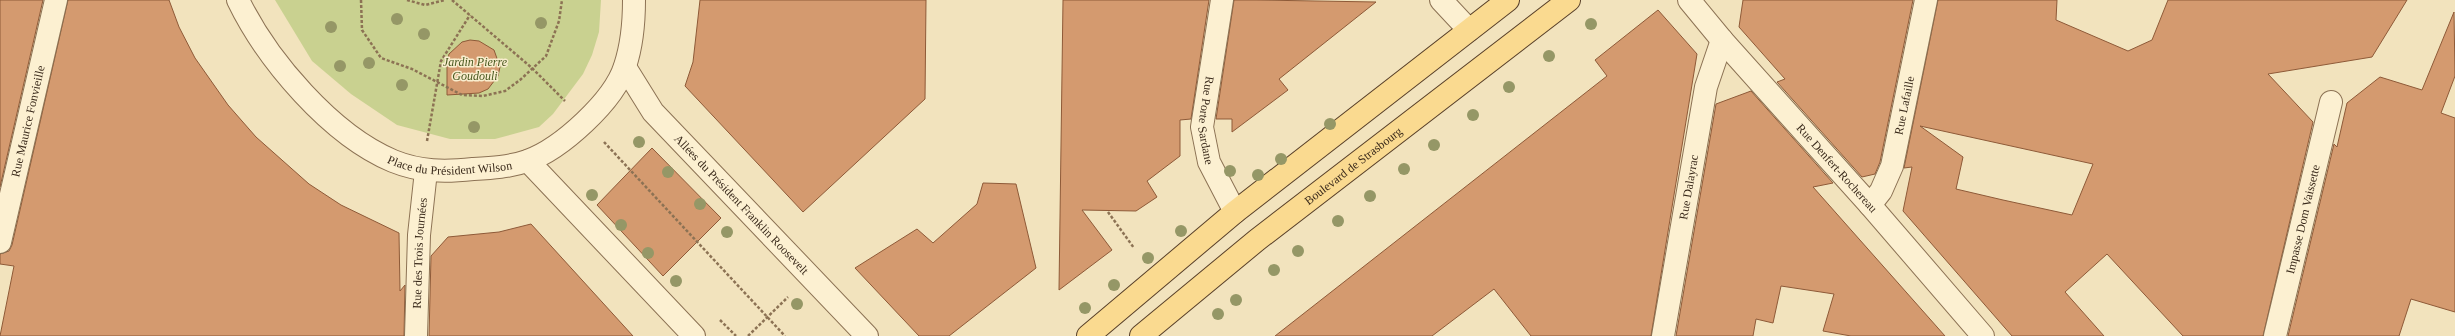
<svg xmlns="http://www.w3.org/2000/svg" width="2455" height="336" viewBox="0 0 2455 336" font-family="'Times New Roman',serif">
	<style>
		.green { fill: #c9d190 }
		.building { fill: #d49a6f; stroke: #8e5a38; fill-rule: evenodd }
		.lines { fill: none; stroke-linecap: round; stroke-linejoin: round }
		.minor-casing { stroke: #8c7254; stroke-width: 24 }
		.major-casing { stroke: #594029; stroke-width: 24 }
		.path { stroke: #8c7254; stroke-width: 2.5; stroke-dasharray: 3 2; stroke-linecap: butt }
		.minor { stroke: #fcf0d1; stroke-width: 22 }
		.major { stroke: #fada90; stroke-width: 22 }
		.tree { fill: #959766 }
		.labels { text-anchor: middle; stroke-width: 3; stroke-linejoin: round; paint-order: stroke }
		.park-label { font-size: 12px; font-style: italic; fill: #49581f; stroke: #f9edce }
		.street-label { font-size: 12px; fill: #3a2a1b; stroke: #f9edce }
	</style>
	<rect width="100%" height="100%" fill="#f2e3bd"/>
	<!-- green -->
	<polygon class="green" points="275,0 601,0 599,32 592,55 583,74 553,114 539,127 495,139 450,139 397,125 351,94 312,61"/>
	<!-- building -->
	<g class="building">
		<polygon points="0,0 43,0 0,187"/>
		<polygon points="68,0 169,0 179,27 195,58 228,105 256,137 309,184 341,205 399,233 400,291 405,285 404,336 0,336 14,266 0,264 0,254 9,251 12,245"/>
		<polygon points="700,0 926,0 925,99 803,212 685,86 693,62"/>
		<polygon points="1063,0 1209,0 1191,119 1180,120 1180,156 1147,181 1157,197 1136,211 1082,210 1112,250 1059,290"/>
		<polygon points="1234,0 1257,0 1376,2 1279,79 1288,90 1232,132 1232,119 1216,119"/>
		<polygon points="1743,0 1913,0 1880,162 1875,174 1862,177 1777,82 1785,79 1739,27"/>
		<path d="M1938 0H2057L2056 20 2128 51 2152 40 2168 0H2407L2372 57 2268 74 2313 122 2263 336H2183L2107 254 2065 292 2104 336H2012L1903 211 1912 167 1904 168ZM1920 126 2093 164 2072 215 2003 200 1956 189 1963 157Z"/>
		<polygon points="1658,10 1697,54 1651,336 1531,336 1494,289 1432,336 1275,336 1607,76 1595,60"/>
		<polygon points="2454,12 2455,76 2441,113 2455,118 2455,312 2411,299 2399,336 2288,336 2334,144 2337,147 2347,103 2380,77 2422,90"/>
		<polygon points="470,40 479,41 494,50 500,67 498,76 488,89 479,93 447,95 447,63 449,54 462,42"/>
		<polygon points="1751,91 1833,183 1813,187 1945,336 1851,336 1823,331 1834,294 1781,286 1773,323 1756,319 1753,336 1676,336 1716,104"/>
		<polygon points="652,148 721,218 663,276 597,205"/>
		<polygon points="983,183 1016,184 1036,268 949,336 919,336 855,268 917,229 933,243 977,204"/>
		<polygon points="531,224 633,336 429,336 431,256 448,237 499,232"/>
	</g>
	<g class="lines">
		<defs>
			<g id="minor">
				<path id="s1" d="M238 0C267 60 331 135 393 161 420 172 445 172 473 169 491 168 510 167 527 161 561 149 614 101 625 66 632 45 634 22 634 0"/>
				<path id="s2" d="M1222 0 1202 127 1209 162 1235 212"/>
				<polyline points="1441,0 1469,30"/>
				<path id="s3" d="M1689 0 1722 40 1870 205 1983 336"/>
				<path id="s4" d="M625 67 653 112 867 336"/>
				<polyline points="528,161 694,336"/>
				<path id="s5" d="M1870 205 1881 191 1892 166 1926 0"/>
				<path id="s6" d="M0 242 56 0"/>
				<path id="s7" d="M416 336 419 235 426 171"/>
				<path id="s8" d="M1663 336 1706 87 1722 40"/>
				<path id="s9" d="M2275 336 2331 102"/>
			</g>
			<g id="major">
				<polyline points="1088,336 1235,212 1508,0"/>
				<path id="s10" d="M1141 336 1257 240 1569 0"/>
			</g>
		</defs>
		<!-- minor casing -->
		<use href="#minor" class="minor-casing"/>
		<!-- major casing -->
		<use href="#major" class="major-casing"/>
		<!-- path -->
		<g class="path">
			<polyline points="361,0 362,30 381,58 412,69 462,95 483,96 505,91 520,80 546,56 559,21 562,0"/>
			<polyline points="407,0 425,5 445,0"/>
			<polyline points="452,0 532,68 565,101"/>
			<polyline points="427,141 441,61 470,15"/>
			<polyline points="604,142 785,336"/>
			<polyline points="1108,212 1134,248"/>
			<polyline points="720,320 736,336"/>
			<polyline points="748,336 788,297"/>
		</g>
		<!-- minor -->
		<use href="#minor" class="minor"/>
		<!-- major -->
		<use href="#major" class="major"/>
	</g>
	<!-- trees -->
	<g class="tree">
		<circle cx="397" cy="19" r="6"/>
		<circle cx="541" cy="23" r="6"/>
		<circle cx="1591" cy="24" r="6"/>
		<circle cx="331" cy="27" r="6"/>
		<circle cx="424" cy="34" r="6"/>
		<circle cx="1549" cy="56" r="6"/>
		<circle cx="369" cy="63" r="6"/>
		<circle cx="340" cy="66" r="6"/>
		<circle cx="402" cy="85" r="6"/>
		<circle cx="1509" cy="87" r="6"/>
		<circle cx="1473" cy="115" r="6"/>
		<circle cx="1330" cy="124" r="6"/>
		<circle cx="474" cy="127" r="6"/>
		<circle cx="639" cy="142" r="6"/>
		<circle cx="1434" cy="145" r="6"/>
		<circle cx="1281" cy="159" r="6"/>
		<circle cx="1404" cy="169" r="6"/>
		<circle cx="1230" cy="171" r="6"/>
		<circle cx="668" cy="172" r="6"/>
		<circle cx="1258" cy="175" r="6"/>
		<circle cx="592" cy="195" r="6"/>
		<circle cx="1370" cy="196" r="6"/>
		<circle cx="700" cy="204" r="6"/>
		<circle cx="1338" cy="221" r="6"/>
		<circle cx="621" cy="225" r="6"/>
		<circle cx="1181" cy="231" r="6"/>
		<circle cx="727" cy="232" r="6"/>
		<circle cx="1298" cy="251" r="6"/>
		<circle cx="648" cy="253" r="6"/>
		<circle cx="1148" cy="258" r="6"/>
		<circle cx="1274" cy="270" r="6"/>
		<circle cx="676" cy="281" r="6"/>
		<circle cx="1114" cy="285" r="6"/>
		<circle cx="1236" cy="300" r="6"/>
		<circle cx="797" cy="304" r="6"/>
		<circle cx="1085" cy="308" r="6"/>
		<circle cx="1218" cy="314" r="6"/>
	</g>
	<g class="labels">
		<!-- park labels -->
		<g class="park-label">
			<text x="475" y="66">Jardin Pierre<tspan x="475" dy="14">Goudouli</tspan></text>
		</g>
		<!-- street labels -->
		<g class="street-label">
			<text dy="4" stroke="none"><textPath href="#s5" startOffset="107">Rue Lafaille</textPath></text>
			<text dy="4" stroke="none"><textPath href="#s2" startOffset="122">Rue Porte Sardane</textPath></text>
			<text dy="4" stroke="none"><textPath href="#s6" startOffset="124">Rue Maurice Fonvieille</textPath></text>
			<text dy="4" stroke="none"><textPath href="#s1" startOffset="285">Place du Président Wilson</textPath></text>
			<text dy="4" stroke="none"><textPath href="#s10" startOffset="272">Boulevard de Strasbourg</textPath></text>
			<text dy="4" stroke="none"><textPath href="#s3" startOffset="224">Rue Denfert-Rochereau</textPath></text>
			<text dy="4" stroke="none"><textPath href="#s8" startOffset="151">Rue Dalayrac</textPath></text>
			<text dy="4" stroke="none"><textPath href="#s4" startOffset="181">Allées du Président Franklin Roosevelt</textPath></text>
			<text dy="4" stroke="none"><textPath href="#s9" startOffset="120">Impasse Dom Vaissette</textPath></text>
			<text dy="4" stroke="none"><textPath href="#s7" startOffset="83">Rue des Trois Journées</textPath></text>
		</g>
	</g>
</svg>
